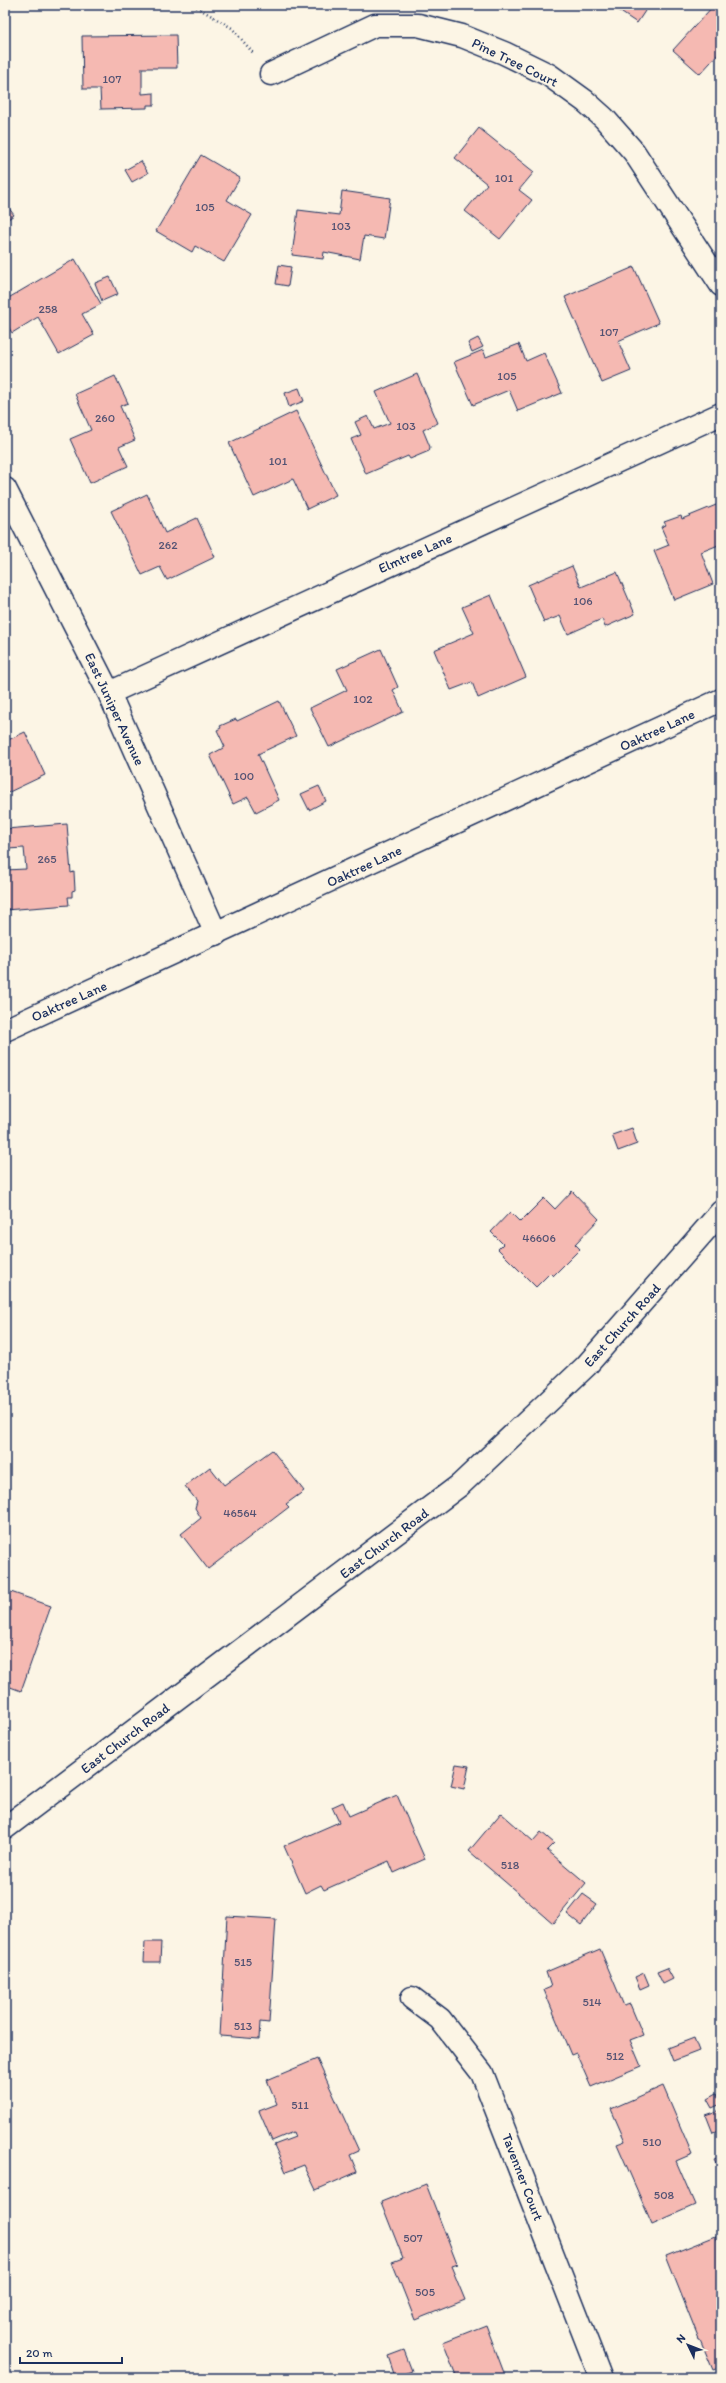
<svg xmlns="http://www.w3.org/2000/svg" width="726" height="2383" viewBox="0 0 726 2383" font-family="Itim,sans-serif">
<rect width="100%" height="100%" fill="#fcf5e5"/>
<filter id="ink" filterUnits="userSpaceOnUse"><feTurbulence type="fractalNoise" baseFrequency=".025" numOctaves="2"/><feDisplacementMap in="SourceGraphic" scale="8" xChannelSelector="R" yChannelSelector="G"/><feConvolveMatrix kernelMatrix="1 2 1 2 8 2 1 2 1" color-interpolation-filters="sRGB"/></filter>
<g filter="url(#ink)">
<path fill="#f5b9b2" stroke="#1b2f5e" d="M610,5H649L637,23Z
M714,5H721V51L700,74L673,50Z
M176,35L177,68H142V94L154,93V105H147V108L101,109L100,89H83L82,36Z
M479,128L534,172L519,190L532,200L500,239L465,211L487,184L455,158Z
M201,155L240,178L227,200L252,215L224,262L195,246L192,252L156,231Z
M141,161L148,173L132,182L125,170Z
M342,191L390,198L384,239L364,236L360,259L324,252L323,259L292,255L298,210L339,215Z
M5,203L14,215L5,221Z
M5,234L9,240L5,243Z
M75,259L101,304L82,314L94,335L59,354L38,317L12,333L5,321V300Z
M279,265L291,267L288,286L276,284Z
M634,267L659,323L618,341L631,371L602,383L565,297Z
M110,277L118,294L102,301L95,283Z
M478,338L483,347L472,352L468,343Z
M519,344L526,361L544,353L562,393L518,411L509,390L473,405L454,362L483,350L486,357Z
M417,374L438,423L423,430L430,447L429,451L410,459L408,456L366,474L351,439L361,435L355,422L368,416L374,429L390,423L376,392Z
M115,376L128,403L120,406L135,440L119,447L128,466L90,483L70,439L91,430L75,394Z
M299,388L304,401L289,407L285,393Z
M296,411L336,495L307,509L293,479L254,497L229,443Z
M147,494L165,533L197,518L215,557L167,580L160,567L142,575L111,511Z
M721,503V544L701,552L713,584L674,600L654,551L669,545L661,527L666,525L664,522L681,516L682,519Z
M572,566L581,587L617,572L635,614L605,627L602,619L568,634L560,616L544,622L528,585Z
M491,595L526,677L478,698L472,682L451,690L434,650L474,633L462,607Z
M381,649L398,687L393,690L403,712L329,747L310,708L347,690L337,669Z
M279,701L296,736L258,754L279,800L256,812L248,797L233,804L210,755L225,747L217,730L221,728L220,726L236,719L237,721Z
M25,732L45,775L5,794V739L6,741Z
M319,786L326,801L309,810L301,794Z
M67,824L71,873L74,872L75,890L72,891V897H68L69,905L5,910V870L26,869L24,848L7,849L6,829Z
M632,1128L637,1144L618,1151L612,1135Z
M572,1191L599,1219L575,1244L580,1249L553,1276L550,1273L536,1287L498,1249L503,1244L491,1232L510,1212L520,1222L544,1198L555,1209Z
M272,1450L304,1491L286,1504L289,1507L208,1569L181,1534L201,1518L195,1508L197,1501L185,1486L210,1467L224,1485Z
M5,1590L51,1606L21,1691L5,1685Z
M456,1764L469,1766L464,1789L451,1786Z
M397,1795L425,1859L394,1873L389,1861L324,1890L321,1885L305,1893L284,1846L339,1822L332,1807L343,1802L349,1816Z
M501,1813L533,1841L541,1832L554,1843L547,1850L586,1883L553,1923L469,1851Z
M583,1894L597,1904L581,1925L567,1914Z
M227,1916L276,1919L269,2023L260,2022L259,2039L220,2036Z
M145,1942H161L160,1962H144Z
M600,1949L624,2006L630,2004L643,2035L630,2040L641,2066L591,2087L576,2053L571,2055L544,1990L551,1987L546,1972Z
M667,1968L673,1979L663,1984L657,1972Z
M644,1973L649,1985L640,1989L635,1977Z
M694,2038L699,2051L673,2061L668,2048Z
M317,2059L359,2151L350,2155L357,2172L316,2190L304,2165L286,2172L274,2145L295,2137L293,2132L272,2141L259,2111L277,2104L267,2080Z
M663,2086L692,2154L676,2161L695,2205L652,2224L617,2144L625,2141L611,2109Z
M716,2094L721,2104L712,2108L707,2099Z
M721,2110V2130L713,2133L706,2115Z
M721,2157V2173L714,2160Z
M426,2184L457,2264L451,2266L465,2300L415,2320L392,2262L403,2258L381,2202Z
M716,2236L721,2250V2367L713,2370L700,2339H699L666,2256Z
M486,2325L506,2378H457L443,2342Z
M404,2350L412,2371L395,2377L388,2356Z"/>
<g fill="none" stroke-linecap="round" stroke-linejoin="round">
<defs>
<path id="street" d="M271,74L375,25H418L462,36L504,53L549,75L585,101L604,118L634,152L721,285
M5,489L109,693L216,934
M109,693L721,414
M5,1828L460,1485L586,1366L721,1212
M412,1998L440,2019L482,2073L601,2378"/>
<path id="secondary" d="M5,1030L721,700"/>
</defs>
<use href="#street" stroke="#1b2f5e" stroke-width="25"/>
<use href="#secondary" stroke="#1b2f5e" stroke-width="25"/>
<path stroke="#1b2f5e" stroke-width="2.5" stroke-dasharray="1 3" stroke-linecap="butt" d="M193,5L232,28L253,53"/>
<use href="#street" stroke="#fcf5e5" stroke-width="22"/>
<use href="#secondary" stroke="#fcf5e5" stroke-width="22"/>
</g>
</g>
<g text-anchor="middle" stroke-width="3" stroke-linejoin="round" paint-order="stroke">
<g font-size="12" fill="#525273">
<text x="112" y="83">107</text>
<text x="504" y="182">101</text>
<text x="205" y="211">105</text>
<text x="341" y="230">103</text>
<text x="48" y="313">258</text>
<text x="609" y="336">107</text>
<text x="507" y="380">105</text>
<text x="105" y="422">260</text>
<text x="406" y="430">103</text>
<text x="278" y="465">101</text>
<text x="168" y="549">262</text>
<text x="583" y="605">106</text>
<text x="363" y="703">102</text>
<text x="244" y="780">100</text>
<text x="47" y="863">265</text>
<text x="539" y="1242">46606</text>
<text x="240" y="1517">46564</text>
<text x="510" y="1869">518</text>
<text x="243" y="1966">515</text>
<text x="592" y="2006">514</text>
<text x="243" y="2030">513</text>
<text x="615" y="2060">512</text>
<text x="300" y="2109">511</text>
<text x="652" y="2146">510</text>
<text x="664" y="2199">508</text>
<text x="413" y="2242">507</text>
<text x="425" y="2296">505</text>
</g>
<g font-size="14" fill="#1b2f5e" stroke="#fcf5e5">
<text transform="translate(515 62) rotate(26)" y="5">Pine Tree Court</text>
<text transform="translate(415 553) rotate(-24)" y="5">Elmtree Lane</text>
<text transform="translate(115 709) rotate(65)" y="5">East Juniper Avenue</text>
<text transform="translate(657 730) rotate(-25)" y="5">Oaktree Lane</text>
<text transform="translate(364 866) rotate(-25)" y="5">Oaktree Lane</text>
<text transform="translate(69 1001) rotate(-24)" y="5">Oaktree Lane</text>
<text transform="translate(622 1325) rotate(-48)" y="5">East Church Road</text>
<text transform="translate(384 1543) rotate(-37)" y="5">East Church Road</text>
<text transform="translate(125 1738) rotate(-37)" y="5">East Church Road</text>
<text transform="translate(523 2177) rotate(69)" y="5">Tavenner Court</text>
</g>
</g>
<rect width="726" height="2383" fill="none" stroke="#fcf5e5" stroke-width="20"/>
<rect x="10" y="10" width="706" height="2363" fill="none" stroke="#1b2f5e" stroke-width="1.5" filter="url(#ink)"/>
<g transform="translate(688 2345) rotate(313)" stroke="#fcf5e5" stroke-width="3" paint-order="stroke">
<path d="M0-3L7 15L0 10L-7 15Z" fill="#1b2f5e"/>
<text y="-6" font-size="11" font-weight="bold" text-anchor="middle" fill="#1b2f5e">N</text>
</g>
<path d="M20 2357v6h102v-6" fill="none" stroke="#1b2f5e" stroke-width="2"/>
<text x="26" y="2357" font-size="12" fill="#1b2f5e" stroke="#fcf5e5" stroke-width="3" paint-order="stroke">20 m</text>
</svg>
